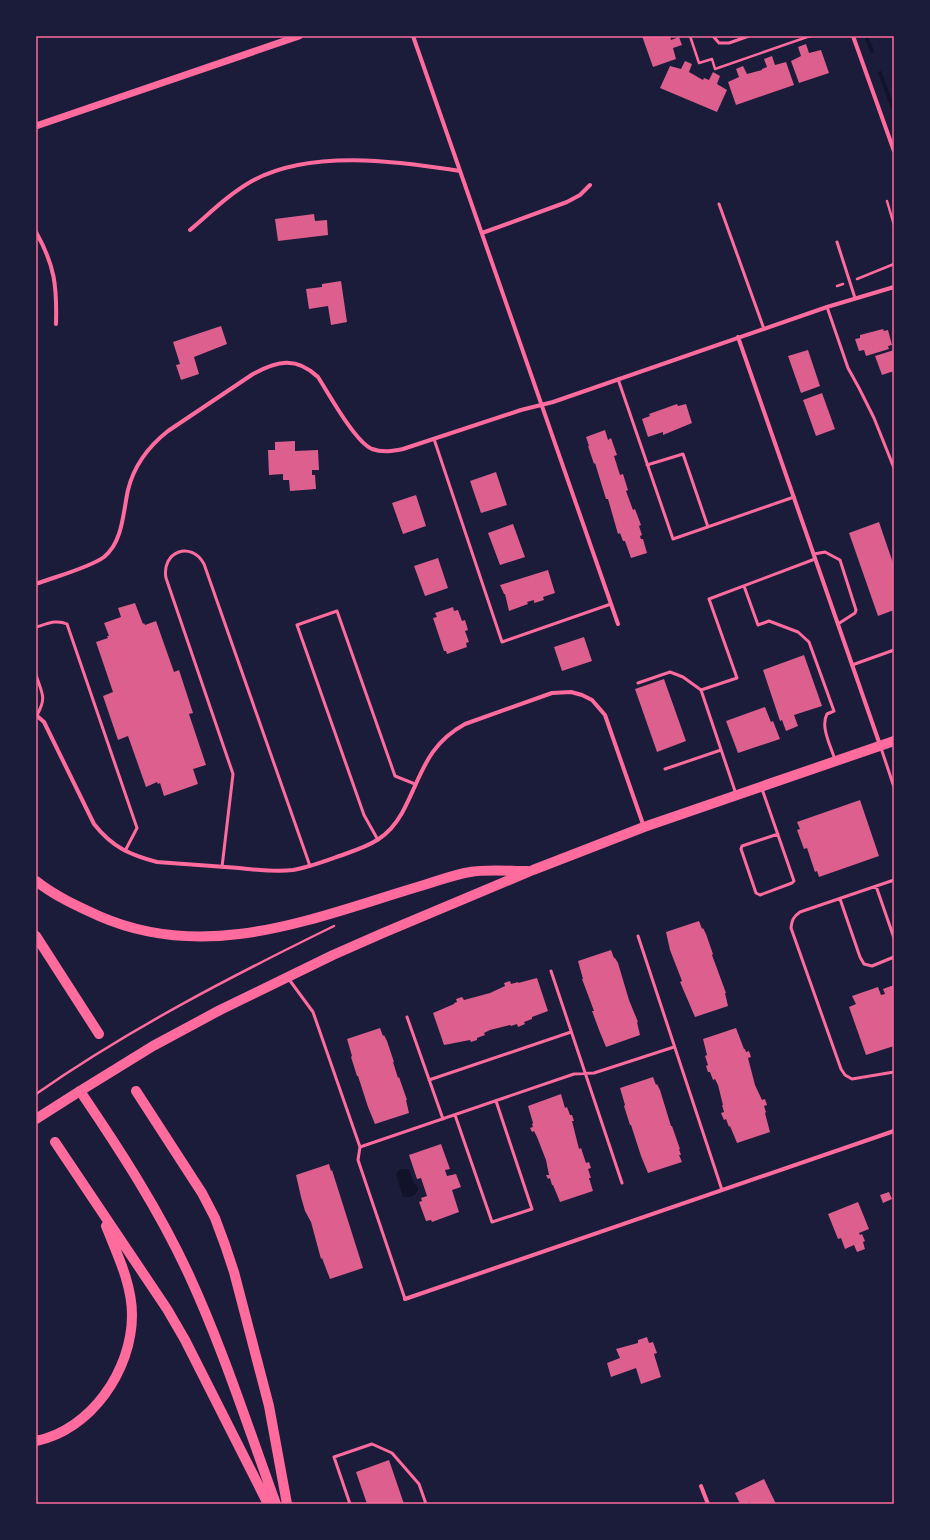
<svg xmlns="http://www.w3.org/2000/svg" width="930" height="1540" viewBox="0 0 930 1540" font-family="'PT Sans',sans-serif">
<rect width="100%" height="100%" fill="#1b1b3a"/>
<path fill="#12122b" d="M404,1169H409L414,1184L417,1186L418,1189C416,1196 411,1198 403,1197L396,1174L399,1170Z"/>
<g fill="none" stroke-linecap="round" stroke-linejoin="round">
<path stroke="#12122b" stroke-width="4" d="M867,39L872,51
M880,73L893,108"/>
</g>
<path fill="#dd5f8e" d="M642,36H670L671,40L679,37L682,45L673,48L676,59L653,67Z
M806,44L809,53L821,50L829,73L799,83L791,61L801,56L798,47Z
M772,56L775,65L786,62L794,85L736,105L728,82L739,77L736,69L743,66L747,74L762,70V69L767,67L764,59Z
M685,61L692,64L689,72L703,80L704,78L709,80L713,72L720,76L717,84L727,90L717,112L660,88L670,66L681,69Z
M314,214L315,221L327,220L328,235L278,241L275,219Z
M341,281L347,322L331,325L328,306L309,309L306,289L322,287V284Z
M221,326L227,344L194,357L199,374L181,380L176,365L180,364L173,342Z
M883,329L884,331L888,330L892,345L888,346L889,349L866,356L864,350L859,351L855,339L860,338V335Z
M808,350L820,386L801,393L788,356Z
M894,350V371L882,375L875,356Z
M822,393L835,429L816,436L803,400Z
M677,404L678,406L686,404L692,423L663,435V432L648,437L642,419L650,416L649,414Z
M605,430L608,440L611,438L617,455L614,456L620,475L623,474L628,490L626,491L633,510L635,509L641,525L639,526L642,535L640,536L641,539H643L647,553L631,558L625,541H623L620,533L618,534L608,499H606L595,463L594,464L588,446H589L586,437Z
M295,441V451L318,450L319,470H312V475H315L316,489L290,491L289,480H283V474L269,475L268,450H275V442Z
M496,472L507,505L481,513L470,481Z
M416,495L426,526L403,534L392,503Z
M879,522L894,566V610L878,616L849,533Z
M513,524L525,557L500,565L488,533Z
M438,558L448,588L425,596L414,566Z
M548,570L555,593L543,597L544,600L534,603V600L527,602L528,604L509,611L505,594H504L500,585Z
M135,603L143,624L144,623L145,625L156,621L174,672L179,670L193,713L189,714L206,765L193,769L198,784L164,796L160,783L158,784L157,782L146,787L128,736L118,740L103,696L113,692L96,642L108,638L107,636H109L104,623L121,617L118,608Z
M453,607L454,611L458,610L462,621L465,620L468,630L465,631L469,642L466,643L467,647L447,654L446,651H444L433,618L437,617L435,613Z
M584,637L592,661L562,671L554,647Z
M804,655L822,706L794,715L798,726L786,731L782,720L780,721L763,670Z
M664,679L686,741L657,752L635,689Z
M765,707L771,722L773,721L780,739L738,753L726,721Z
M860,800L879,856L819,877L817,871L815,872L807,848L804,849L797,830L800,829L797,822Z
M699,921L702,929L703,928L706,934L713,954L712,955L726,993H725L728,1006L695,1017L680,982L682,981L670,950L666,932Z
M611,950L614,958H615L618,963L629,1000L638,1022H637L640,1035L606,1047L599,1030L592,1011H594L582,979H583L578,961Z
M537,978L548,1011L532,1017V1019L524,1022L525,1024L518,1027L517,1024L511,1026L510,1025L490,1030L484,1033L485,1035L477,1038V1040L471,1042L470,1040L444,1045L433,1013L454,1004V1003L457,1002L456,999L462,997L464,1000L490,993L505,986L504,983L510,981L511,984L518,982V983Z
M894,985V1046L866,1055L849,1007L856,1004L852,996L878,987L881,995L885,994L883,989Z
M380,1028L383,1036L384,1035L387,1041L394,1062H393L398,1078L399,1077L407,1100H406L409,1113L375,1124L368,1107L358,1076H357L351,1057L352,1056L347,1039Z
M736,1028L744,1049H745L746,1052L749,1051L751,1057L748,1058L755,1085L762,1100L765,1099L767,1105L764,1106L766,1112L765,1113L770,1132L737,1143L730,1126L729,1127L726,1119L724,1120L721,1113L724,1112L722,1105H723L718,1085L715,1079L713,1080L710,1072H708L706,1066L708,1065L705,1056L707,1055L703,1039Z
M653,1077L656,1085L657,1084L660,1090L671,1126H672L680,1149H679L681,1155H679L682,1162L648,1173L641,1156L631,1125H630L624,1106L625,1105L620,1088Z
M561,1094L565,1108L567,1107L570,1115H572L574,1121H572L579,1149L581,1148L586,1163L589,1162L591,1168L588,1169L591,1178H589L593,1191L560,1202L553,1185H552L550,1178L548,1179L546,1175H549L546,1160L537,1137L534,1131L532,1132L530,1128L533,1127L532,1124L533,1123L528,1106Z
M441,1144L450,1169L445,1170L447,1176L456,1174L461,1187L452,1190L459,1212L432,1222L431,1220L426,1221L419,1202L422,1201L421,1198L427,1196L421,1178L417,1179L409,1155Z
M329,1164L331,1171L332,1170L363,1268L330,1279L322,1258L321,1259L311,1222L305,1211L301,1197L296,1175Z
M889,1192L892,1199L883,1203L880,1195Z
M858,1202L869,1229L859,1233L860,1235L862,1234L865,1241L863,1242L865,1249L857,1252L854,1245L845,1249L841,1238L838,1239L828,1214Z
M647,1337L649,1343L653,1342L657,1353L654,1354L661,1377L641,1384L636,1368L611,1377L607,1363L620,1358L616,1349L638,1343V1340Z
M389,1460L404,1504H367L356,1472Z
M764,1479L776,1504H751L750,1502L745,1504H740L735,1493Z"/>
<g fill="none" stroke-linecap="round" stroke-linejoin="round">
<path stroke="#ff6b9d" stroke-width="2.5" d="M690,36L699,63L712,59L715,69L810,36
M887,201L894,225
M857,279L894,264
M837,286L843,284
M36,1094C129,1029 232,976 334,926"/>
<path stroke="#ff6b9d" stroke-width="3" d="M713,36L719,43H729L749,36
M719,204L764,329
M837,242L855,298
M827,307L848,368L859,388L874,418L894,468
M618,379L673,539L794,497
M434,439L502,642L611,604
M647,465L683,454L708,527
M814,554L825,552L840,560L856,610L855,613L838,624
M744,586L758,625L769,621L798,632L809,642L834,711L827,714C820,727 831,746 835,760
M36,627C47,624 56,619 67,624L137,828L125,851
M852,665L894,650
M36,675C42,694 47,697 37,715
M638,683L670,672L683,677L701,690L736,794
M701,690L737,678L709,599L815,559
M881,748L894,787
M665,769L721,750
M762,789L794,881L792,883L760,895L756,893L741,849L742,846L778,834
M378,840L364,815L297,625L337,611L395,776L415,784
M222,867L233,774L166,578C161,552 191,540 204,564L310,866
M894,880L800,912C793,917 792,920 791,928L841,1069L845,1075L852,1079L894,1072
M876,886L894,938
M840,899L860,957L864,964L872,966L894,957
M638,936L722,1190
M551,971L622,1183
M288,978L313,1012L360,1147L358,1160L405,1299
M407,1017L443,1119
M429,1080L571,1032
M455,1115L492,1222L532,1209L496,1101
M360,1147L574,1074L594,1073L674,1047
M350,1504L334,1457L372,1444L392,1453L419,1484L426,1504"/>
<path stroke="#ff6b9d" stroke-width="4" d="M413,36L618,624
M853,36L894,151
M190,230C210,213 229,194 252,181C310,149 397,161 460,171
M36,232C55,266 57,286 56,324
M482,233L567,202L580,195L590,185
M738,337L880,745
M36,584C54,577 89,568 104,557C123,542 123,512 128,490C134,465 149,446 168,431L253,374C277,361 296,356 318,377C329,394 355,442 372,449C383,453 393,451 403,449L521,410L553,402L827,307L894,287
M36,715L44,722L94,824C112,847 130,855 157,862C184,864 211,866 239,868C257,870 275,872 293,870C311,867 328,860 345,854C371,845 388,838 402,813C422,776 425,746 465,724L552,693L571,692L582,695L592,700L605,715L644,827
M405,1299L894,1131
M701,1486L708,1504"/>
<path stroke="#ff6b9d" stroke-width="7" d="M36,126L299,36"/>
<path stroke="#ff6b9d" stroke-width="10" d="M36,1119L80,1091"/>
<path stroke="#ff6b9d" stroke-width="10" d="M36,881C55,896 77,906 99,916C206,963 311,919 414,888C433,883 451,875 470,872C484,869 511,871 527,871
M36,936L99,1034
M136,1091L202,1193L215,1218L225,1245L234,1272L269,1406L287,1504
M55,1142L167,1309L185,1340L268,1504
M36,1441C91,1430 132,1370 132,1315C132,1284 117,1254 106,1226
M276,1504C248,1427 223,1349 189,1275C159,1210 120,1150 80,1091L153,1046L220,1010L333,955L383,933L533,870L644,827L894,741"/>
</g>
<rect width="930" height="1540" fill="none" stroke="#1b1b3a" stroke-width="74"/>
<rect x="37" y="37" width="856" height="1466" fill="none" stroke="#ff6b9d" stroke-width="1.5"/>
</svg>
